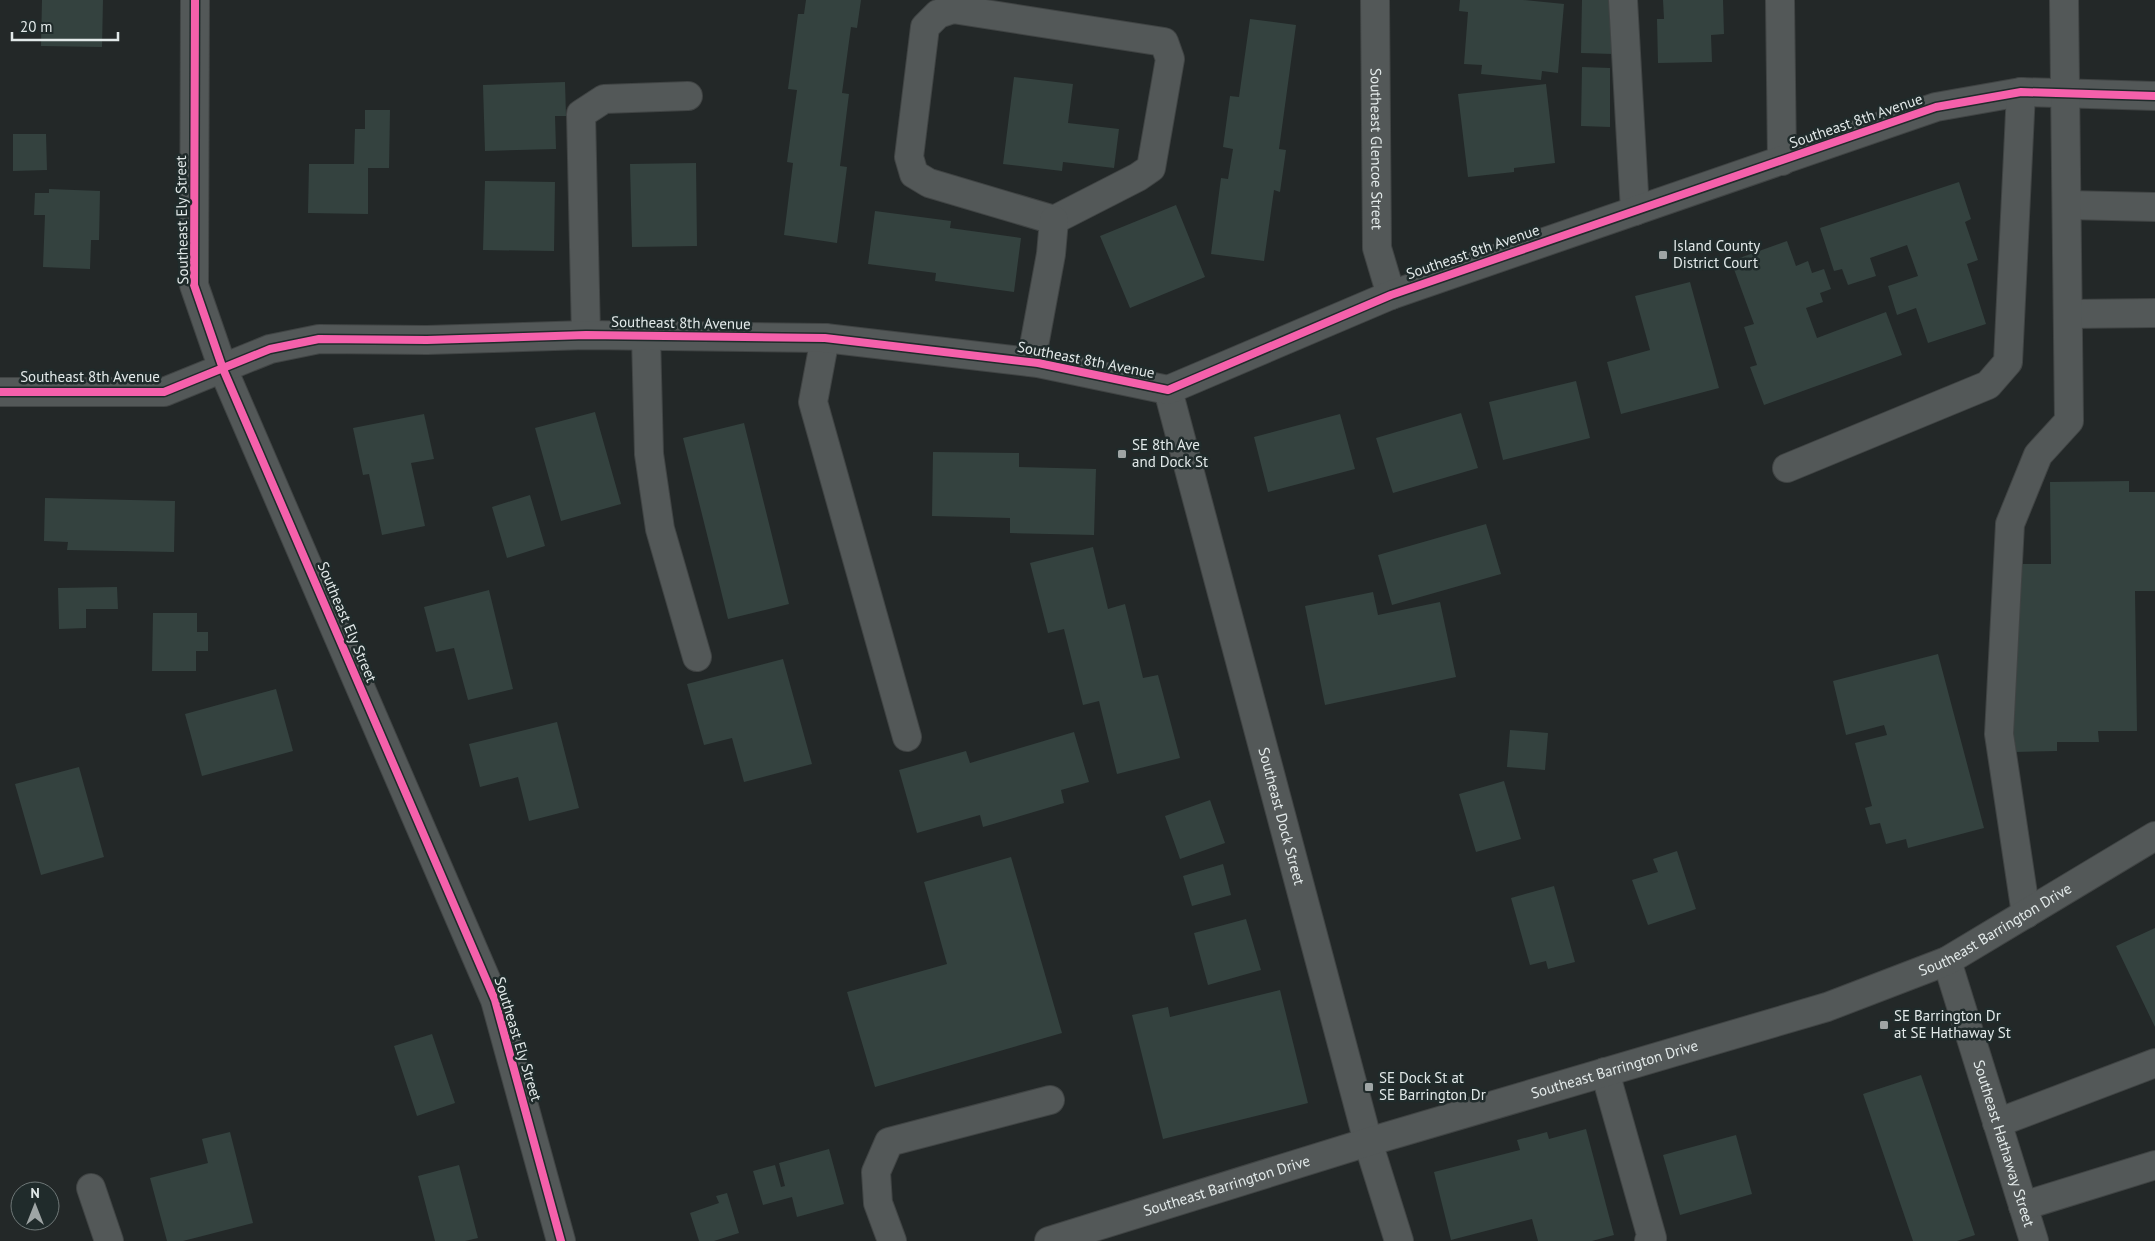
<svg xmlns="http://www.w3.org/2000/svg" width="2155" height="1241" viewBox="0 0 2155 1241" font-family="'PT Sans',sans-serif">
<rect width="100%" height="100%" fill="#232828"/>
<path fill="#34423f" d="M42,0H103L102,47L41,46Z
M806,0H861L857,28L851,27L842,93L849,94L840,166L847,167L837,243L784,235L793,163L787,162L797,90L788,89L798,14H804Z
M1460,0H1523L1564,4L1558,73L1542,71L1541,80L1481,74L1482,65L1464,64L1468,12L1459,11Z
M1582,0H1614L1613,54L1581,53Z
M1663,0H1723L1724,34L1711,35L1712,62L1658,63L1657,19H1664Z
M1250,19L1296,25L1279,149L1286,150L1280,192L1274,190L1264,261L1211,254L1221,178L1228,179L1233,149L1223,147L1230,96L1239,97Z
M1582,67L1610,68V127L1581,126Z
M1014,77L1073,84L1068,123L1119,129L1114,168L1063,162L1062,171L1003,164Z
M565,82L566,116H555L556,149L485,151L483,85Z
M1546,84L1555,163L1514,168V172L1468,177L1458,94Z
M365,110H390L389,168H368V214L308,213L309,164H354L355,129H365Z
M13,134H46L47,170L13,171Z
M696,163L697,246L632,247L630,164Z
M485,181L555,182L554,251L483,250Z
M1959,182L1971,219L1965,222L1978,260L1967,264L1986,324L1928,343L1916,308L1897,315L1888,286L1918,276L1907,245L1870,258L1876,276L1848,285L1842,269L1834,271L1820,228Z
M49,189L100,191L99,240H91L90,269L43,267L45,215H34L35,193H49Z
M1176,205L1205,277L1130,308L1100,236Z
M875,211L951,221L950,228L1021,238L1014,292L935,281L936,273L868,264Z
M1787,241L1796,266L1808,261L1812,273L1824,269L1831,289L1820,293L1823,302L1806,308L1817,338L1886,312L1902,355L1764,405L1750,367L1757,365L1744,327L1754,324L1731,261Z
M1690,282L1719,388L1621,414L1607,362L1650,350L1635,296Z
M1576,381L1590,438L1503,460L1489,402Z
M595,412L621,504L561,521L535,428Z
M1461,413L1478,468L1393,493L1376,438Z
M424,414L434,459L411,463L425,526L382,535L369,474L363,475L353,428Z
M1340,414L1355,469L1268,492L1254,437Z
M744,423L789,604L728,619L683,438Z
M933,452L1019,453V467L1096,469L1094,535L1010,533V518L932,516Z
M2129,481V492H2155V591H2135L2137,731H2098L2099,742H2057V751L2014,752L2011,564H2051L2050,482Z
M530,495L545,546L507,558L492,507Z
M45,498L175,501L174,552L67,550L68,542L44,541Z
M1486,524L1501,574L1392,605L1378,555Z
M1093,547L1108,609L1125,604L1143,678L1158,675L1180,758L1117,774L1099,701L1083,705L1064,629L1048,633L1030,563Z
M117,587L118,609H86V628L59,629L58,588Z
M489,590L513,689L468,700L454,648L436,652L424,607Z
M1373,592L1378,615L1440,602L1456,677L1325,705L1305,606Z
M153,613H197V632H208V651H196V671H152Z
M1938,654L1984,828L1908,848L1906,839L1886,844L1880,823L1870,825L1865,808L1872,806L1855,743L1887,735L1884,725L1846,735L1833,681Z
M783,659L812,764L744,782L732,738L704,745L687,684Z
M276,689L293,751L202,776L185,714Z
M557,722L579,808L529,821L518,777L480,787L469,744Z
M1510,730L1548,733L1545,770L1507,767Z
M1074,732L1089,782L1061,790L1064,803L983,827L980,815L917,833L899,770L966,751L970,763Z
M79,767L104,857L41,875L15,784Z
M1504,781L1521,839L1476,852L1459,794Z
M1210,800L1225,843L1180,859L1165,816Z
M1677,851L1696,909L1648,925L1632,880L1658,872L1653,859Z
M1011,857L1062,1033L875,1087L847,992L947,964L924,882Z
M1223,864L1231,895L1192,906L1183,876Z
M1554,886L1575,962L1548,969L1546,961L1530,965L1511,898Z
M1246,919L1261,970L1208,985L1194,933Z
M2155,928V1027L2116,946Z
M1280,990L1308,1103L1163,1139L1132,1015L1168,1007L1170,1017Z
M432,1034L455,1103L417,1116L394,1046Z
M1921,1075L1975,1235L1957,1241H1913L1863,1094Z
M1586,1129L1614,1235L1592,1241H1538L1532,1219L1451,1240L1434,1172L1520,1150L1517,1140L1547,1132L1549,1139Z
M230,1132L253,1223L183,1241H167L150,1178L208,1163L202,1139Z
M1736,1135L1752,1194L1680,1215L1663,1155Z
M829,1149L844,1204L797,1217L792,1197L763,1205L753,1171L775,1165L781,1187L785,1186L779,1163Z
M459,1165L478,1238L465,1241H435L418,1176Z
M727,1193L739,1233L714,1241H699L690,1213L719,1203L716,1196Z"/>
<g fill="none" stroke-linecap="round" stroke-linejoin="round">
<defs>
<g id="minor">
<path d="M195,0L194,285L223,369L495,1000L561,1241"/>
<path id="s1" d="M1375,0L1377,248L1391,295"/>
<path d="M1623,0L1635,211"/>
<path d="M1780,0L1782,161"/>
<path d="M953,9L1164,42L1170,59L1151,168L1138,177L1054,220L929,183L914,174L909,157L925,27L938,14Z"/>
<path d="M2067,205L2155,207"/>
<path d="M2068,314L2155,313"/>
<path d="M586,335L581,114L604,99L688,96"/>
<path d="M646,336L649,454L660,529L697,657"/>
<path d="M825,338L813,402L907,737"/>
<path d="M1031,362L1051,254L1054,220"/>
<path id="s2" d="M1168,390L1368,1142L1399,1241"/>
<path d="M0,392H164L270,349L319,339L427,340L586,335L825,338L1038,363L1168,390L1391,295L1936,107L2021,92L2155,96"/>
<path d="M1787,468L1988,385L2008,362L2021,92"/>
<path d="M2026,914L1999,734L2010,524L2038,455L2069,421L2064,0"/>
<path id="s3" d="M1947,961L2034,1241"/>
<path d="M1605,1072L1652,1238L1649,1241"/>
<path d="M1997,1123L2155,1063"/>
<path d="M91,1188L109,1241"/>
<path d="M2023,1206L2155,1165"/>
<path d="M892,1241L878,1203L876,1172L889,1142L1050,1100"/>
<path id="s4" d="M1049,1241L1368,1142L1827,1007L1947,961L2155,836"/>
</g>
</defs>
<use href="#minor" stroke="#404444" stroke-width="30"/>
<use href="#minor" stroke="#535858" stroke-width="28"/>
<defs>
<path id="cycleway" d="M195,0L194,285L223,369L495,1000L561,1241
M0,392H164L270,349L319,339L427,340L586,335L825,338L1038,363L1168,390L1391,295L1936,107L2021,92L2155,96"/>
</defs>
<use href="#cycleway" stroke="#202b2b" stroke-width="11"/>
<use href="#cycleway" stroke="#f560ab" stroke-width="8"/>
</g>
<g fill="#9fa5a5" stroke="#202b2b" stroke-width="2">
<rect x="1658" y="250" width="10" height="10" rx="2.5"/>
<rect x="1117" y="449" width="10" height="10" rx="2.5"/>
<rect x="1879" y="1020" width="10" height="10" rx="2.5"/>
<rect x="1364" y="1082" width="10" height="10" rx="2.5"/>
</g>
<g text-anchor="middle" stroke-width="5" stroke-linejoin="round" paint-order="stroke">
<g font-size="15" fill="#e2e9e9" stroke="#202b2b">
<text transform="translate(1856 121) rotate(-19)" y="5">Southeast 8th Avenue</text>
<text dy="5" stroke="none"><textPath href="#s1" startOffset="149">Southeast Glencoe Street</textPath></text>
<text transform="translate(182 220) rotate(-91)" y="5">Southeast Ely Street</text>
<text transform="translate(1473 252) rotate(-19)" y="5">Southeast 8th Avenue</text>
<text transform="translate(681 323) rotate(1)" y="5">Southeast 8th Avenue</text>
<text transform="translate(1086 360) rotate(11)" y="5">Southeast 8th Avenue</text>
<text x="90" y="382">Southeast 8th Avenue</text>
<text transform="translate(347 622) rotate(67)" y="5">Southeast Ely Street</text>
<text dy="5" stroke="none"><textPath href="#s2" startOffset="441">Southeast Dock Street</textPath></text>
<text dy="5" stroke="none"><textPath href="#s4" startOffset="998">Southeast Barrington Drive</textPath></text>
<text transform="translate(518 1039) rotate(73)" y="5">Southeast Ely Street</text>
<text dy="5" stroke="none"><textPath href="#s4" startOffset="591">Southeast Barrington Drive</textPath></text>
<text dy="5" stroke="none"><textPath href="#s3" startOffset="191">Southeast Hathaway Street</textPath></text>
<text dy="5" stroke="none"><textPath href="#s4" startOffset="186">Southeast Barrington Drive</textPath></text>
</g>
<g font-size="15" fill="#e2e9e9" stroke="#202b2b" text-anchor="start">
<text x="1673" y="251">Island County<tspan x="1673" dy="17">District Court</tspan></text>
<text x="1132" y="450">SE 8th Ave<tspan x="1132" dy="17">and Dock St</tspan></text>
<text x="1894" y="1021">SE Barrington Dr<tspan x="1894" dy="17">at SE Hathaway St</tspan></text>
<text x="1379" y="1083">SE Dock St at<tspan x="1379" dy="17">SE Barrington Dr</tspan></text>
</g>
</g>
<g transform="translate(35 1206)"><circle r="24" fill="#202b2b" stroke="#6e7777"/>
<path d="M0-4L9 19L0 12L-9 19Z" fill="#9fa5a5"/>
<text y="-8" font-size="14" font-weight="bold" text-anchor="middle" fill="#e2e9e9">N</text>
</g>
<path d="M12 32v8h106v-8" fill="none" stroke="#e2e9e9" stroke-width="2.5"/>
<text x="20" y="32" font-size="15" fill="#e2e9e9" stroke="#202b2b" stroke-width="4" paint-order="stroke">20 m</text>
</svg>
